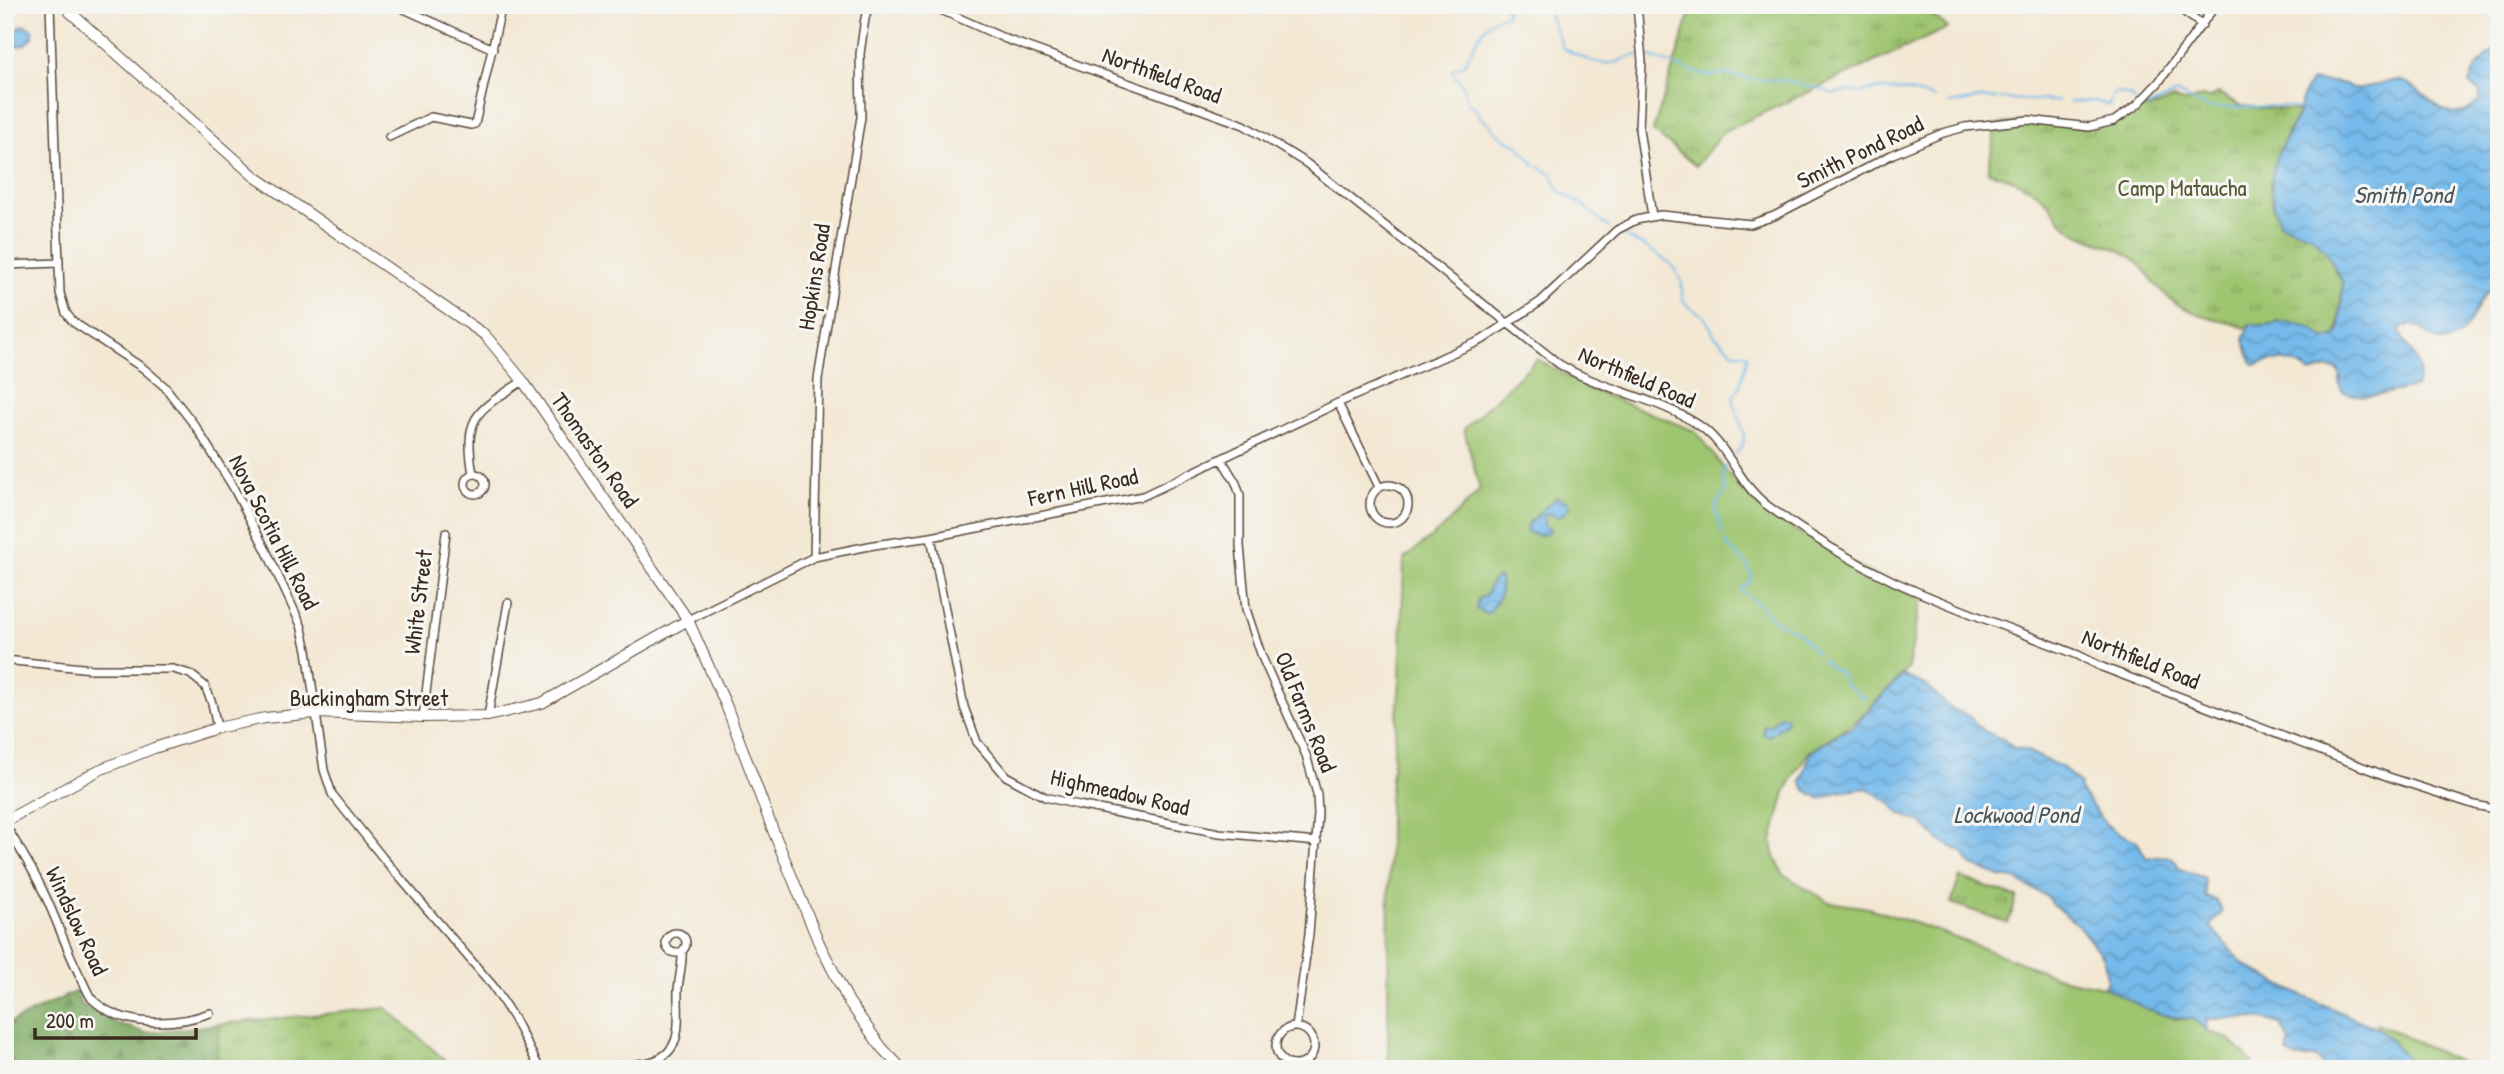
<svg xmlns="http://www.w3.org/2000/svg" width="2504" height="1074" viewBox="0 0 2504 1074" font-family="'Patrick Hand',sans-serif">
<defs>
<pattern id="forest-firs" width="22" height="20" patternUnits="userSpaceOnUse" patternTransform="scale(1.75)"><rect width="22" height="20" fill="#7eaa62"/><path d="M5 1l3.5 6h-7zM16 11l3.5 6h-7z" fill="#688b50"/></pattern>
<pattern id="park-tufts" width="24" height="20" patternUnits="userSpaceOnUse" patternTransform="scale(1.75)"><rect width="24" height="20" fill="#9ec570"/><path d="M3 7l-1-3M5 7V3M7 7l1-3M15 17l-1-3M17 17v-4M19 17l1-3" fill="none" stroke="#82a05b"/></pattern>
<pattern id="water-waves" width="16" height="10" patternUnits="userSpaceOnUse" patternTransform="scale(1.75)"><rect width="16" height="10" fill="#74baeb"/><path d="M0 5q4-4 8 0t8 0" fill="none" stroke="#6097be"/></pattern>
</defs>
<rect width="100%" height="100%" fill="#f6f6f2"/>
<filter id="ink" filterUnits="userSpaceOnUse"><feTurbulence type="fractalNoise" baseFrequency=".0143" numOctaves="2"/><feDisplacementMap in="SourceGraphic" scale="14" xChannelSelector="R" yChannelSelector="G"/><feConvolveMatrix kernelMatrix="1 2 1 2 8 2 1 2 1" color-interpolation-filters="sRGB"/></filter>
<filter id="wash" filterUnits="userSpaceOnUse"><feTurbulence type="fractalNoise" baseFrequency=".00686" numOctaves="4" result="noise"/><feDisplacementMap in="SourceGraphic" scale="28" xChannelSelector="R" yChannelSelector="G"/><feGaussianBlur stdDeviation="1.57" result="paint"/><feColorMatrix in="noise" values="0 0 0 0 0 0 0 0 0 0 0 0 0 0 0 0 0 1.4 0 .05"/><feComposite in="paint" operator="in"/></filter>
<g filter="url(#wash)">
<rect width="100%" height="100%" fill="#f3e8d4"/>
<path fill="#9ec570" stroke="#6c7847" stroke-width="2" d="M1537,359L1590,389L1695,431L1743,493L1778,520L1886,583L1921,599L1908,669L1861,717L1809,752L1794,775L1785,792L1772,841L1774,854L1783,874L1829,902L1869,908L1932,929L2064,979L2104,987L2175,1019H2193L2207,1031L2229,1039L2252,1062L2248,1069H1388L1389,803L1400,682L1404,559L1445,526L1480,490L1464,429Z"/>
<path fill="url(#forest-firs)" stroke="#5c6a40" stroke-width="2" d="M77,991L80,1004L113,1022L146,1033L220,1024L223,1069H5V1025Z"/>
<path fill="url(#park-tufts)" stroke="#6c7847" stroke-width="2" d="M1693,5H1920L1948,28L1724,131L1696,166L1653,131Z
M2218,93L2242,106L2298,111L2293,124L2287,132L2270,184L2273,205L2281,224L2312,235L2326,251L2343,283L2337,336L2325,339L2312,329L2281,322L2267,325L2250,324L2245,328C2219,318 2187,316 2166,295C2151,282 2143,263 2125,253C2106,243 2082,239 2066,226C2058,219 2053,208 2045,200C2028,184 2011,178 1988,172L1996,124C2007,124 2018,122 2029,122C2079,122 2093,142 2140,108L2148,109L2173,99L2184,102L2201,97L2209,98Z
M1960,877L2017,897L2008,923L1951,903Z
M386,1008L455,1069H215L220,1024Z
M2377,1023L2474,1069H2376Z"/>
<path fill="url(#water-waves)" stroke="#587284" stroke-width="2" d="M21,26L24,25L33,30V37L24,45L14,46L11,42L13,33Z
M2499,48V285C2494,288 2488,291 2485,295C2472,311 2471,335 2447,341C2430,345 2420,316 2402,328L2400,332C2408,352 2427,364 2416,387C2392,391 2365,402 2342,391L2339,384L2341,375L2337,369L2327,368L2311,373C2294,359 2276,358 2255,365L2251,361L2244,339L2250,324L2267,325L2281,322L2297,323L2312,329L2325,339L2337,336L2339,331L2343,283L2326,251L2311,235L2280,224C2264,184 2272,160 2293,125C2300,112 2301,96 2309,84L2312,81C2324,81 2334,81 2345,84C2349,86 2351,89 2355,89C2369,91 2386,76 2404,82C2430,91 2447,134 2479,101L2480,92L2469,84C2472,70 2486,54 2499,48Z
M1557,497L1568,502L1570,507L1560,517L1548,514L1544,516V526L1550,529L1548,533L1540,536L1527,532V525Z
M1499,577C1504,589 1497,605 1487,614L1476,609L1478,599L1486,595L1492,581Z
M1902,675L1926,685L1950,708L1969,716L1984,731L2005,740L2012,747L2027,751L2063,768L2079,783L2080,790L2105,823L2116,832L2137,841L2147,859C2164,856 2171,851 2180,869L2205,878V897L2217,900L2222,912L2210,926L2243,964L2292,991L2381,1030L2409,1060L2445,1069H2325L2317,1058H2295L2287,1053L2290,1041L2280,1024L2260,1018L2206,1019L2207,1031L2193,1019C2155,1018 2137,1003 2104,987L2107,981L2104,958L2077,924L2051,903L2048,897L2015,879L2000,877L1970,864L1964,853L1940,841L1922,823L1900,814L1891,804L1867,788L1838,792L1821,799L1805,790L1801,781L1811,752L1838,734L1853,727Z
M1782,715L1787,718L1786,723L1769,736L1763,734L1764,726H1769Z"/>
<g fill="none" stroke-linecap="round" stroke-linejoin="round">
<path stroke="#74baeb" stroke-width="2" d="M1501,5L1507,9L1506,15C1482,18 1474,49 1463,66L1453,68L1452,72L1464,87L1468,104L1475,107L1482,119L1490,124L1494,130L1505,139L1517,144L1534,164L1552,174L1558,190L1583,205L1610,228
M1545,5L1563,48C1578,56 1599,67 1617,62C1625,59 1630,55 1639,55
M1644,55L1707,76L1727,74L1749,79L1789,81L1802,86L1823,89L1832,94L1849,91L1862,93L1876,89L1906,91L1935,98
M2069,102L2096,101L2109,106L2113,94L2116,92L2130,96L2135,101
M1950,104L1983,98L2058,101
M2141,106L2148,107L2177,93L2209,108L2288,106L2299,109
M1624,236L1644,246L1670,263L1681,279L1683,300L1688,306L1704,316L1715,336L1733,352L1748,355L1740,386L1733,397C1733,415 1756,439 1735,454
M1722,535C1720,512 1707,513 1725,493L1723,470L1728,465
M1725,541L1727,546L1746,563L1752,577L1749,583L1742,587L1741,591L1763,608L1769,616L1801,635L1817,654
M1822,659L1830,667L1841,673L1845,684L1866,699"/>
</g>
</g>
<g filter="url(#ink)">
<g fill="none" stroke-linecap="round" stroke-linejoin="round">
<defs>
<path id="minor" d="M50,5L60,293L66,313L73,322L143,368L165,387L196,427L233,487L266,550L301,625L307,650L324,770L332,794L383,858L493,986L514,1019L540,1069
M399,5L404,9L493,49
M930,5L1006,39L1244,125L1306,163L1559,364C1603,391 1657,397 1700,426C1729,446 1739,485 1768,506C1808,535 1851,561 1895,582C1955,609 2017,631 2078,655L2102,667L2389,777L2475,805L2499,810
M1637,5L1642,61L1639,129L1652,216
M2175,5L2202,25
M389,137L431,117L471,125L475,124L502,5
M5,265L59,263
M1338,403L1379,487
M1222,460L1236,483L1240,495V546L1246,609L1262,657L1306,755L1317,794L1318,814L1309,934L1296,1027
M465 484a10 10 0 1 1 20 0a10 10 0 1 1-20 0Z
M473,474C463,415 477,411 523,381
M1370 504a19 19 0 1 1 38 0a19 19 0 1 1-38 0Z
M931,537L964,707L977,742L1006,776L1045,797L1078,805L1219,833L1317,842
M814,557L818,379L861,117L860,54L865,18L869,5
M688,620L814,557L874,545L931,537L1143,496L1338,403L1482,340L1540,302L1617,230L1636,220L1661,215L1751,224L1774,216L1893,154L1943,133L1965,127L2029,120L2089,127L2114,121L2137,105L2158,83L2216,5
M5,660L92,669H173L190,674L205,686L212,703L217,728
M488,716L508,603
M423,717L446,533
M5,825C19,847 32,868 43,891C57,920 67,951 82,980C85,986 88,994 92,999C122,1028 174,1026 210,1013
M666 943a10 10 0 1 1 20 0a10 10 0 1 1-20 0Z
M1276 1046a19 19 0 1 1 38 0a19 19 0 1 1-38 0Z
M593,1069C613,1064 634,1067 653,1061C686,1050 677,1016 678,990C679,976 683,964 682,951"/>
<path id="major" d="M65,5L70,12L254,176L485,335L523,381L688,620L726,705L774,833L819,943L849,1002L882,1048L902,1069
M5,821L99,770L154,748L217,728L265,718L315,713L423,717L488,716L542,703L688,620"/>
</defs>
<use href="#minor" stroke="#574639" stroke-width="10"/>
<use href="#major" stroke="#574639" stroke-width="12"/>
<use href="#minor" stroke="#fff" stroke-width="7"/>
<use href="#major" stroke="#fff" stroke-width="10"/>
</g>
</g>
<g text-anchor="middle" stroke-width="6" stroke-linejoin="round" paint-order="stroke">
<g font-size="23" fill="#3b2a1e" stroke="#f6f6f2">
<text transform="translate(1162 75) rotate(20)" y="8">Northfield Road</text>
<text transform="translate(1860 152) rotate(-26)" y="8">Smith Pond Road</text>
<text transform="translate(814 277) rotate(-81)" y="8">Hopkins Road</text>
<text transform="translate(1637 377) rotate(23)" y="8">Northfield Road</text>
<text transform="translate(595 450) rotate(55)" y="8">Thomaston Road</text>
<text transform="translate(1083 487) rotate(-12)" y="8">Fern Hill Road</text>
<text transform="translate(274 532) rotate(63)" y="8">Nova Scotia Hill Road</text>
<text transform="translate(418 602) rotate(-83)" y="8">White Street</text>
<text transform="translate(2141 659) rotate(22)" y="8">Northfield Road</text>
<text x="369" y="706">Buckingham Street</text>
<text transform="translate(1306 712) rotate(68)" y="8">Old Farms Road</text>
<text transform="translate(1120 792) rotate(13)" y="8">Highmeadow Road</text>
<text transform="translate(77 921) rotate(65)" y="8">Windslow Road</text>
</g>
<g font-size="23" fill="#595837" stroke="#f6f6f2">
<text x="2182" y="196">Camp Mataucha</text>
</g>
<g font-size="24" font-style="italic" fill="#4c555c" stroke="#f6f6f2">
<text x="2403" y="203">Smith Pond</text>
<text x="2016" y="823">Lockwood Pond</text>
</g>
</g>
<rect width="2504" height="1074" fill="none" stroke="#f6f6f2" stroke-width="28"/>
<path d="M35 1028v10h161v-10" fill="none" stroke="#3b2a1e" stroke-width="3.5"/>
<text x="46" y="1028" font-size="21" fill="#3b2a1e" stroke="#f6f6f2" stroke-width="5" paint-order="stroke">200 m</text>
</svg>
